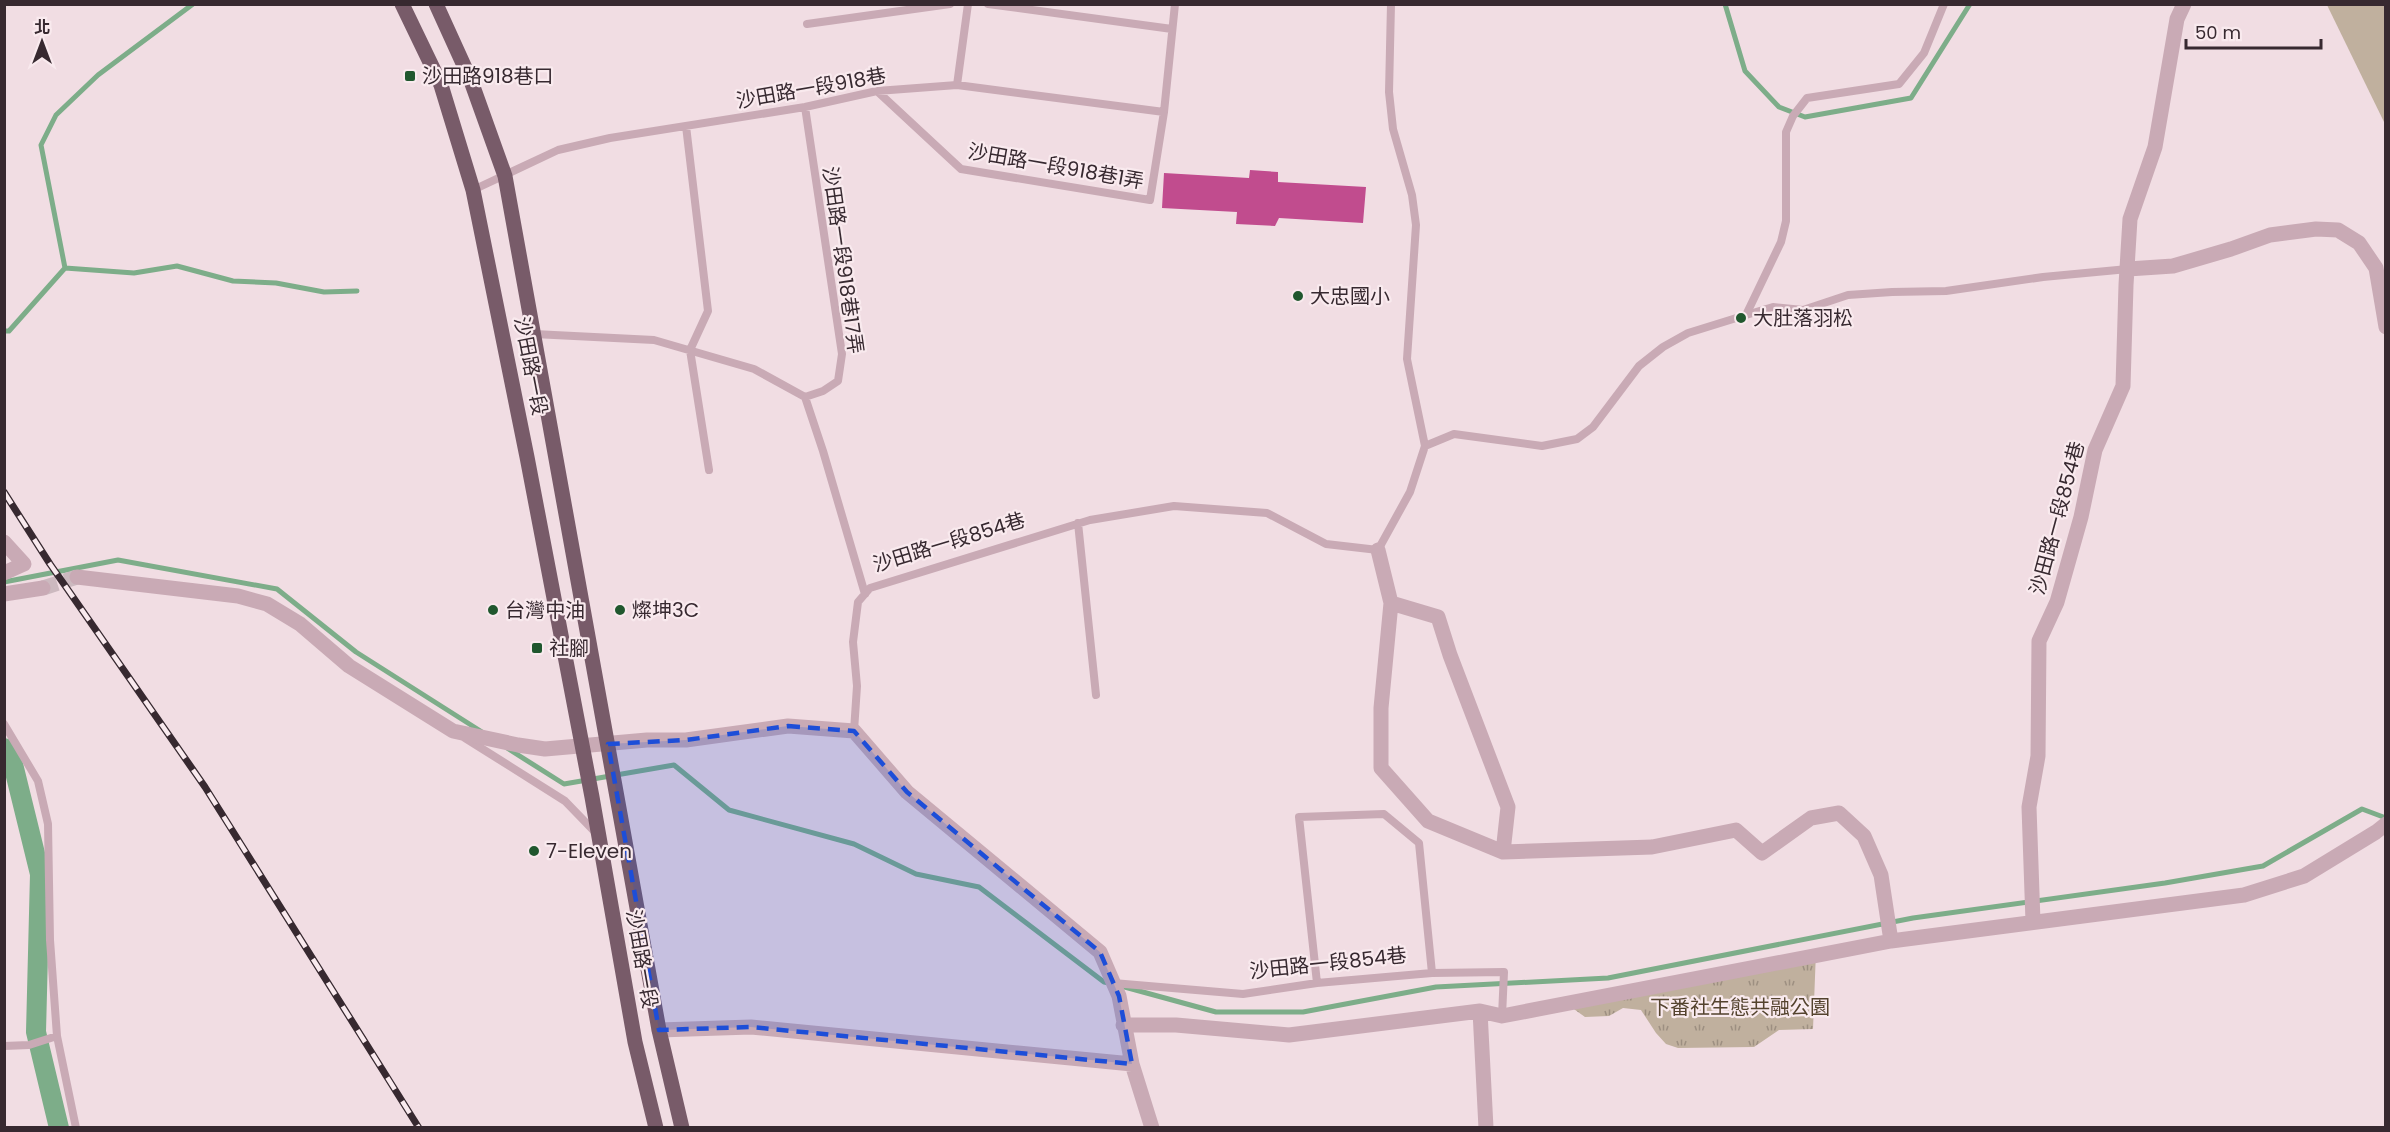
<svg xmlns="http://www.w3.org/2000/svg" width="2390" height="1132" viewBox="0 0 2390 1132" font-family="Poppins,'Noto Sans TC',sans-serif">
<defs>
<pattern id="park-tufts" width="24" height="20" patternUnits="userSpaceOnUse" patternTransform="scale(1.5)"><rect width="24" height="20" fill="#c0b09e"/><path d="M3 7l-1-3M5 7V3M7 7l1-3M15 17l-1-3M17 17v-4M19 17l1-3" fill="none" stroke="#9d8f81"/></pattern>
</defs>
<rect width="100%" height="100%" fill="#f1dde3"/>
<path fill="#c0b09e" d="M2327,5H2385V124Z"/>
<path fill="url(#park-tufts)" d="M1816,951L1813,1029L1779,1030L1754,1047L1678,1048L1666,1044L1656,1033L1641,1010L1623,1008L1609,1016L1585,1017L1571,1007Z"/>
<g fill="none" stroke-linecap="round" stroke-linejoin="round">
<path stroke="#7dad89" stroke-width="5" d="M1725,4L1745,71L1779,107L1805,117L1911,98L1970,4
M65,268L134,273L177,266L233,281L276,283L324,292L357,291
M4,331H9L65,268L41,145L56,115L98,75L193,4
M4,582L118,560L277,589L356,652L482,732
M507,748L564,784L674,765L729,810L854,844L916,874L979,887L1104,982L1109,983
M1121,986L1216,1012H1303L1436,987L1608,978L1913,918L2165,883L2263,866L2362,809L2386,818"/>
<path stroke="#7dad89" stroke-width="20" d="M4,748L11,756L40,874L36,1032L59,1128"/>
</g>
<path fill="#c14c8e" d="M1250,170L1278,172V182L1366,187L1363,223L1279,218L1275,226L1236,224L1237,212L1162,208L1164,173L1249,178Z"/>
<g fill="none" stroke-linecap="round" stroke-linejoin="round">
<path stroke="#ccb9bf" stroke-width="15" stroke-dasharray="15 8" stroke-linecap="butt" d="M43,588L77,577"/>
<path stroke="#c9aab5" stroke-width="8" d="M988,4L1172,29
M807,24L950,4
M957,85L968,4
M877,91L961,169L1150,200L1164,112L1175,4
M805,107L842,354L838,381L823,391L805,397
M686,126L708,311L690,350L709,470
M473,190L558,150L610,138L805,107L877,91L957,85L1164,112
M1746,315L1773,307L1803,310L1848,295L1892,292L1946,291L2043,277L2128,269
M534,334L654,340L754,369L805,397L823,451L865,594
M1425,446L1454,434L1542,446L1577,439L1593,427L1639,366L1663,347L1688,333L1746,315L1781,242L1786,221V132L1793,116L1807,98L1899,84L1924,53L1944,4
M1078,523L1096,695
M4,724L38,781L48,824L50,940L57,1036L76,1128
M854,731L857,686L853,642L858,602L870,588L1090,520L1174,506L1267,513L1326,544L1378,550L1410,492L1425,446L1407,359L1416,225L1412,195L1393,129L1389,92L1391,4
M465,738L565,801L595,832
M1113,983L1243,994L1317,983L1432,973L1504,972L1502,1016
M1317,983L1299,817L1384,814L1419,843L1432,973
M4,1046L29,1045L57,1036"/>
<path stroke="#c9aab5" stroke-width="15" d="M2128,269L2173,266L2231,249L2270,235L2316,229L2338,230L2359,243L2376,268L2386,327
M4,542L24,564L4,573
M1378,550L1391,603L1381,708V768L1428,821L1503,852L1652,847L1736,830L1762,853L1811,818L1839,813L1864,836L1881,875L1891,941
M77,577L238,596L267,604L300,624L349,666L453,731L518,745L545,749L647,740H686L788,726L854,731L907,792L1100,952L1119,996L1132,1064L1152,1128
M4,594L43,588
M1391,603L1438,617L1450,655L1508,807L1503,852
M2033,922L2029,807L2038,756L2039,641L2057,602L2081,517L2095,450L2123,386L2126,285L2130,219L2155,147L2177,19L2184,4
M1480,1011L1486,1128
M1123,1025H1176L1289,1035L1480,1011L1502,1016L1891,941L2244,895L2304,876L2376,832L2386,824
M659,1030L751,1027L1132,1064"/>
<path stroke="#785b69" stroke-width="15" d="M402,4L441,85L473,190L527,457L592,797L635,1042L656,1128
M436,4L471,81L505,176L659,1030L682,1128"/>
<defs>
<path id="rail" d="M4,492L50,564L205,787L419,1128"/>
</defs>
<use href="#rail" stroke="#372930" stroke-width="7"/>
<use href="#rail" stroke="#f9eaee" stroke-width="4.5" stroke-dasharray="14" stroke-linecap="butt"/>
</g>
<path fill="#1d4ed8" fill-opacity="0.2" stroke="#1d4ed8" stroke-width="4.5" stroke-dasharray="12 8" stroke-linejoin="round" d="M788,726L854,731L907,792L1100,952L1119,996L1132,1064L751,1027L659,1030L608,744L686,740Z"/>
<g fill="#20572e" stroke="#f9eaee" stroke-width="2">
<rect x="404" y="70" width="12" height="12" rx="3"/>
<circle cx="1298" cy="296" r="6"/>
<circle cx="1741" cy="318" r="6"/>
<circle cx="493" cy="610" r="6"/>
<circle cx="620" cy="610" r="6"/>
<rect x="531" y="642" width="12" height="12" rx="3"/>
<circle cx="534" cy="851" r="6"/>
</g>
<g text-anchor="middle" stroke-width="4.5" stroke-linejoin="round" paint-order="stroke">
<g font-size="20" fill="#372930" stroke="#f9eaee" text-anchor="start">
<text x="422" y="83">沙田路918巷口</text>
<text x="1310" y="303">大忠國小</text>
<text x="1753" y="325">大肚落羽松</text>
<text x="505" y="617">台灣中油</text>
<text x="632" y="617">燦坤3C</text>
<text x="549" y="655">社腳</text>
<text x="546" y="858">7-Eleven</text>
</g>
<g font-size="20" fill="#372930" stroke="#f9eaee">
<text transform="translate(811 88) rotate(-10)" y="7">沙田路一段918巷</text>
<text transform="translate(1056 166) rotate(10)" y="7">沙田路一段918巷1弄</text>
<text transform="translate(843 260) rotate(82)" y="7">沙田路一段918巷17弄</text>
<text transform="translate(531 366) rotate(79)" y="7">沙田路一段</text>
<text transform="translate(2057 518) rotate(-75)" y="7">沙田路一段854巷</text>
<text transform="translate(949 542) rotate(-17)" y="7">沙田路一段854巷</text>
<text transform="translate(642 959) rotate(80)" y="7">沙田路一段</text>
<text transform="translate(1328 963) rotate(-6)" y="7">沙田路一段854巷</text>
</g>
<g font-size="20" fill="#54432e" stroke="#f9eaee">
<text x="1740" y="1014">下番社生態共融公園</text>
</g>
</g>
<rect width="2390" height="1132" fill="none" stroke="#372930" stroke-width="12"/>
<g transform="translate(42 42)" stroke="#f9eaee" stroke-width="4.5" paint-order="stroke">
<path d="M0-4.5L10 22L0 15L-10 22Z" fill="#372930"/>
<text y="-9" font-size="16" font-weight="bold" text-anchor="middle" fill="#372930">北</text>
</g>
<path d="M2186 39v9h135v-9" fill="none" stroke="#372930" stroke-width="3"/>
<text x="2195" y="39" font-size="18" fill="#372930" stroke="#f9eaee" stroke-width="4.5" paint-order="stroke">50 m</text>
</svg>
